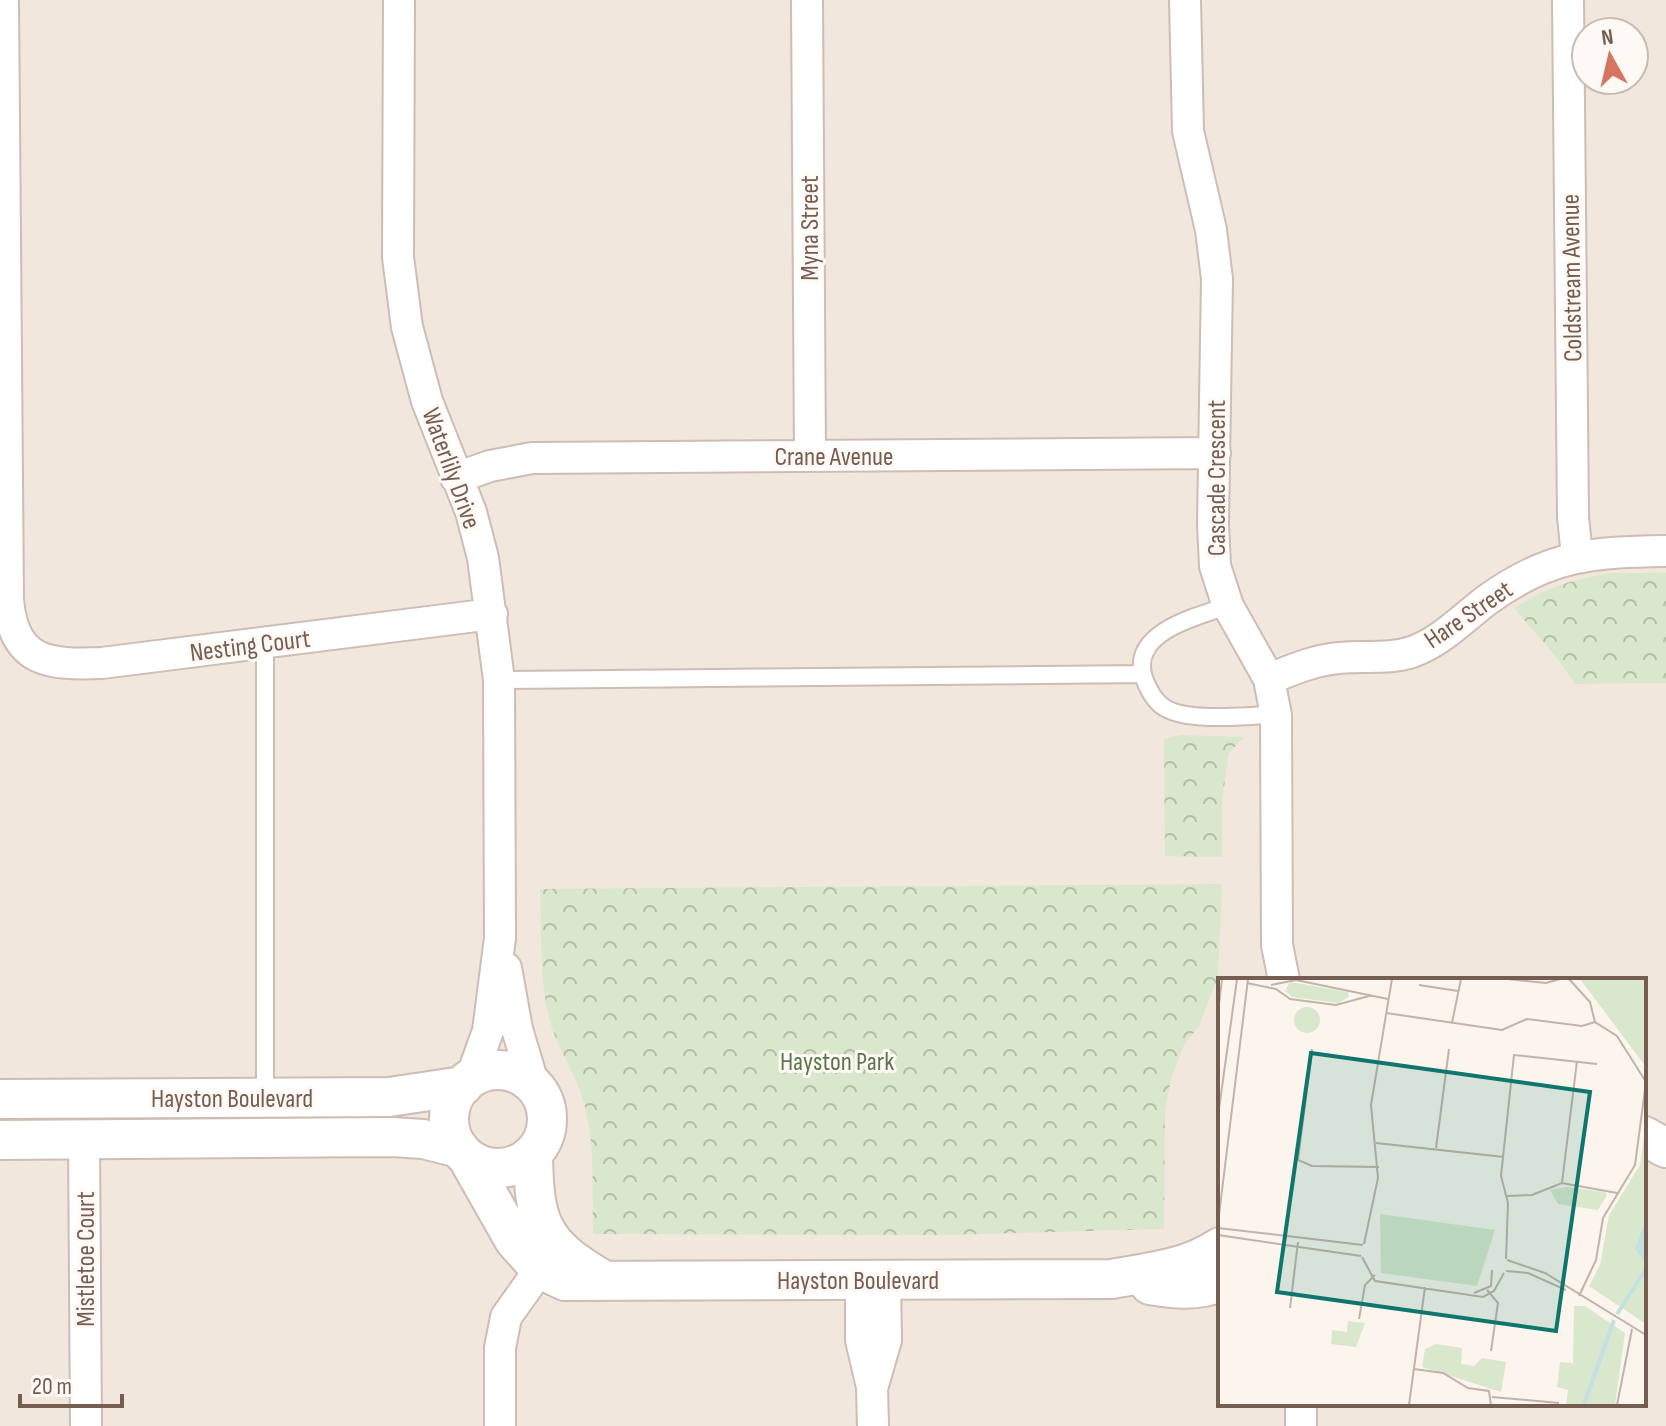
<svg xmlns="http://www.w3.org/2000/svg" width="1666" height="1426" viewBox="0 0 1666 1426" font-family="'Sofia Sans Condensed',sans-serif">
<defs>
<pattern id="park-crowns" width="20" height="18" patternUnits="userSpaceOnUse" patternTransform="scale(2)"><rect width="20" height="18" fill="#d9e8cc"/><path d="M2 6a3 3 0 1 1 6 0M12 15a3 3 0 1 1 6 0" fill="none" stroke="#b5bfa8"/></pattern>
</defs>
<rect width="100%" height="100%" fill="#fbf5ed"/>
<path fill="#f2e7dc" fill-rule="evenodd" d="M0,0H1666V1426H0ZM1586,32H1634V80H1586ZM1220,980H1644V1404H1220Z"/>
<path fill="url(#park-crowns)" d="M1612,573H1666V683L1575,684L1556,657L1514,608C1545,588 1576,578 1612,573Z
M1181,735L1244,737L1229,753L1222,802V857L1165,856L1164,739Z
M1222,884L1218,977L1199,1026L1184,1045L1171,1079L1165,1112L1164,1229L943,1235L593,1234C592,1194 595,1150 586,1111C579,1076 555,1048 548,1013C539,974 542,930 540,889Z"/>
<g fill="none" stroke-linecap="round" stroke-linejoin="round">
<defs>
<path id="service" d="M1228,606C1198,616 1129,632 1144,678C1148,689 1155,702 1165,708C1191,723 1247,715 1276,715
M499,680L1143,674
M265,1098V642"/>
<path id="minor" d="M3,0L8,600C14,663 48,665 102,663L492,614
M399,0L398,257L407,327L427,401L471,512L483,558L499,680L500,938L488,1031L471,1078
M807,0L810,456
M1185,0L1188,131L1211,230L1217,279L1213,524L1215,566L1228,606L1269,679L1276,715L1277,945L1284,980
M1568,0L1573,517L1577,556
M456,478L490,466L532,458L1215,453
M1269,679C1292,670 1314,660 1339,658C1363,655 1388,660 1412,652C1442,641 1462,619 1487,600C1549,555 1592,552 1666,551
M506,968L517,1029L534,1086
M84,1139L86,1426
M861,1280V1340L872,1387L873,1426
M873,1385L886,1340L885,1281
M1301,1404V1426
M500,1426V1348L506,1317L540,1269"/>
<path id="tertiary" d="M449 1119a49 49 0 1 1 98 0a49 49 0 1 1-98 0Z
M0,1099L389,1097L463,1086
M1644,1136L1666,1148
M0,1140L392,1137L423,1139L459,1148
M533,1154C534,1221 540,1243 600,1278
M467,1157L514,1240L540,1269L565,1281L1112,1279C1150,1272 1187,1269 1220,1247
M1150,1285C1173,1289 1198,1292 1220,1282"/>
</defs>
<use href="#service" stroke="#cdbdb4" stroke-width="20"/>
<use href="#minor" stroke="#cdbdb4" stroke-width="34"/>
<use href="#tertiary" stroke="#cdbdb4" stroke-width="42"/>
<use href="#service" stroke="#fff" stroke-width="16"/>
<use href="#minor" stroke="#fff" stroke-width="30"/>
<use href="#tertiary" stroke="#fff" stroke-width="38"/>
</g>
<g text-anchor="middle" stroke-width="6" stroke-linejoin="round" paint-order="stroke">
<g font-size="26" fill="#755d52" stroke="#fef9f4">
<text transform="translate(809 228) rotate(-90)" y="9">Myna Street</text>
<text transform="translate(1571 278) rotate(-91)" y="9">Coldstream Avenue</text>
<text x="834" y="465">Crane Avenue</text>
<text transform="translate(452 468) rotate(70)" y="9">Waterlily Drive</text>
<text transform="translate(1216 478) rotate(-90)" y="9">Cascade Crescent</text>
<text transform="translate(1468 614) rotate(-34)" y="9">Hare Street</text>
<text transform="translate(250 645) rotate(-7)" y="9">Nesting Court</text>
<text x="232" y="1107">Hayston Boulevard</text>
<text transform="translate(85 1259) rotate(-90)" y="9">Mistletoe Court</text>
<text x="858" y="1289">Hayston Boulevard</text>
</g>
<g font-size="26" fill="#5a784b" stroke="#fef9f4">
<text x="837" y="1070">Hayston Park</text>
</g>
</g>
<g transform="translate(1218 978)">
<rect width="428" height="428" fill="#fbf5ed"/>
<path d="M362,1H428V89ZM72,4L130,14L131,19L120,25L74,19L67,13ZM76 42a13 13 0 1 1 26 0a13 13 0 1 1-26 0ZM428,145V346L371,308L382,287L391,237L422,187ZM349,209L387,214L389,217L380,232L340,226L332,212ZM162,236L277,252L259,308L163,295ZM356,328H367L407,355L397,427H348L350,412L339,409L342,384L355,385ZM130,343L147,345L138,369L113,366L114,352L129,354ZM218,366L244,370L243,386L256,388L264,380L288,384L283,414L204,389L207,371Z" fill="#d9e8cc"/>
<path d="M428,241V286L417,271Z" fill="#c3e0e3"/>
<path fill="none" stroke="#c3e0e3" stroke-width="4" d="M399,336L428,291M366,427L396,342"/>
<path fill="none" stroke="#c1b3aa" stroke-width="2" d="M290,1L328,5L342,1M351,1L372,24L377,44L399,58L428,104L417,187L385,240L378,282L361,318M29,5L58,11L72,21L118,27L151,18M53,7L78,2L170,21M201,7L240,13M0,35L4,1M168,35L284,52L309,41L364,48L377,44M234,45L243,1M94,71L80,182L94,188L161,189M0,138L19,1M158,165L286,179M218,170L231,71M344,205L359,83M289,218L314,217L344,205L399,215M0,245L30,1M0,250L145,267M0,257L143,278M146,266L160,200L153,127L174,1M144,279L157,303L265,319L276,313L286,295M288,281L290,225L283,198L296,77L379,86M289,282L327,295L428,357M288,293L310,295L348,312M269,312L280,325L273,373M256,315L273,308L274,292M72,330L80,264M141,341L147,307L157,297M196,391L225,395L250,410L271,413L273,427M274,419L341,425M191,427L207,309M399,427L414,351"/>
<path fill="#0f766e" fill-opacity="0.15" stroke="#0f766e" stroke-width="4" d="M93,75L372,114L338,353L59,314Z"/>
<rect width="428" height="428" fill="none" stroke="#755d52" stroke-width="4"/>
</g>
<g transform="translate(1610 56) rotate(352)"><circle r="38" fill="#fef9f4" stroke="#c7bbb3" stroke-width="2"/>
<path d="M0-6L14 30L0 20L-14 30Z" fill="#d67661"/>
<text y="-12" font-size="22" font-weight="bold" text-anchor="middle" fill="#755d52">N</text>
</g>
<path d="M20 1394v12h102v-12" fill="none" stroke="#755d52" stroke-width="4"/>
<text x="32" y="1394" font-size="24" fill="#755d52" stroke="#fef9f4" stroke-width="6" paint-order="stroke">20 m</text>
</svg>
